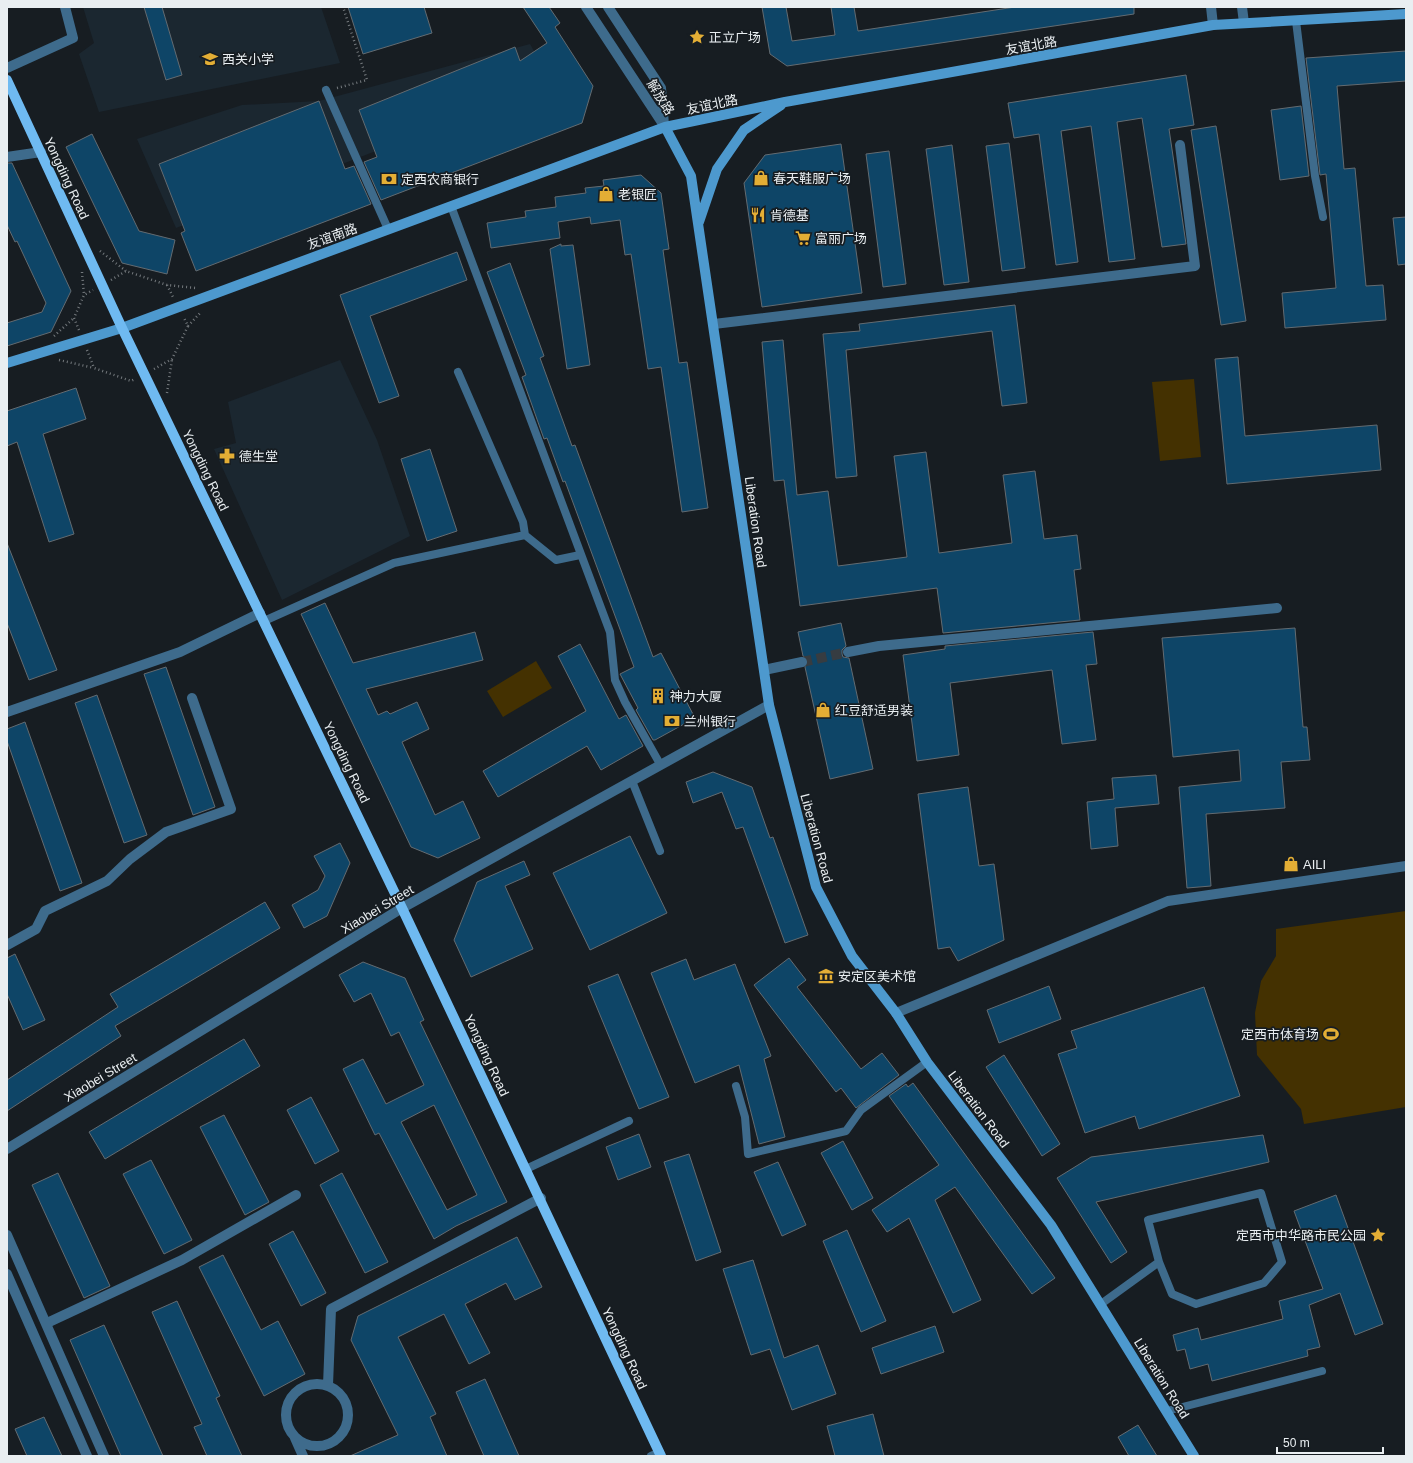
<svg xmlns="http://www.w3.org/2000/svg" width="1413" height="1463" viewBox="0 0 1413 1463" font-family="Arial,'Noto Sans SC',sans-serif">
<rect width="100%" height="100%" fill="#171d22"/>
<path fill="#1b2730" d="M83,7H321L340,63L99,112L79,54L94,43Z
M530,44L552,83L176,228L137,139L242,105L319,101Z
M340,360L377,440L410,536L282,600L214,449L236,443L228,402Z"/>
<path fill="#443101" d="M1194,379L1201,457L1160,461L1152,382Z
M536,661L552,688L503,717L487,691Z
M1406,911V1107L1304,1124L1301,1109L1257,1055L1255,1013L1261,981L1276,956V929Z"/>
<path fill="#0e4567" stroke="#636b71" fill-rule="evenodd" d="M144,7H162L182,75L166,80Z
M348,7H424L432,33L363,54Z
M523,7H549L560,23L555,27L593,86L582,123L381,200L364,162L377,157L359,110L515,47L520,61L547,43Z
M762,7H786L792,41L835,35L831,7H854L858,31L1015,7H1134V14L787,66L770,54Z
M1406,51V81L1337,86L1344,169L1355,168L1366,286L1383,285L1386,320L1285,328L1282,293L1336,288L1326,174L1320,175L1306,58Z
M1186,75L1194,125L1169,129L1186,244L1162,247L1142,118L1117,122L1135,259L1109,262L1091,126L1061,131L1078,262L1056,265L1039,134L1014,138L1008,103Z
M319,101L345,169L354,166L371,204L196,271L181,233L185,231L159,164Z
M1301,106L1309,176L1280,180L1271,110Z
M1216,126L1246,321L1221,325L1191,130Z
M92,134L139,231L175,240L167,274L122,263L66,147Z
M1009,143L1025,268L1002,271L986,146Z
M841,144L862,293L762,307L744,183L765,155Z
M952,145L969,282L944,285L926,149Z
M889,151L906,284L883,287L866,154Z
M7,163H12L71,291L51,332L7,346V323L42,312L46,303L17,241L15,242L7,225Z
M641,175L661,193L669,249L663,250L679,363L687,362L708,508L682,512L661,367L648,369L631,254L625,255L620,220L591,224L590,217L558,222L560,238L491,248L487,223L526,217L525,211L556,207L555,197L586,193L585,188L604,186L603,180Z
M1406,217V264L1398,265L1393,218Z
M561,244V246L573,245L590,365L567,369L550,249Z
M457,252L467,280L370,316L399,396L379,403L340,295Z
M510,263L544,356L540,358L572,446L575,445L653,657L661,653L695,718L655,740H653L636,710L638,708L620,674L634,667L565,481L563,482L547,438L544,439L522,377L526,375L487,272Z
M1015,305L1027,403L1002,406L992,331L846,350L857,476L836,478L823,334L860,331L859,324Z
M783,340L797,495L828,491L838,566L907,557L894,456L926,452L939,553L1012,543L1003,475L1035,471L1044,539L1077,535L1081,569L1074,570L1080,620L943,633L937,588L800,606L784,480L774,481L762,342Z
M1238,357L1245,436L1377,425L1381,470L1227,484L1215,359Z
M76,388L86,419L43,434L74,534L49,542L17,442L7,446V411Z
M430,449L457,531L427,541L401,459Z
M7,543L57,670L29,680L7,623Z
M325,603L353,663L475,632L483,660L366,689L378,715L387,711L390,714L417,702L429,729L402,742L435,815L463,801L480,838L438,858L411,847L301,614Z
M841,623L846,646L842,650V654L843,657L849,658L873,769L830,779L805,667L808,660L803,656L798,632Z
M1295,628L1303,727H1307L1310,760L1281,762L1285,808L1206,814L1211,886L1187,888L1179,787L1241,781L1239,750L1173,757L1162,638Z
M1093,632L1097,664L1086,665L1096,740L1062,744L1052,670L950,683L959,755L917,761L903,655L945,649V646Z
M580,644L619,719L626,715L643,746L601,770L587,746L498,797L483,771L586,711L558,656Z
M166,667L215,807L193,815L144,674Z
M97,695L147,835L124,843L75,703Z
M25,722L82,883L60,891L7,741V729Z
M713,772L752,787L770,838L773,837L808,935L785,943L743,827L736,829L722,792L693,803L686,782Z
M1156,775L1159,804L1115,808L1118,846L1091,849L1087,802L1114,799L1112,778Z
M968,787L979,866L994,864L1004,940L958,961L950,947L938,949L918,794Z
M630,836L667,913L590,950L553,873Z
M340,843L350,863L327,916L304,928L292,905L318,890L325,876L314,856Z
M524,861L530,875L505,886L533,949L471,977L454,940L477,882Z
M265,902L280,928L115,1026L121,1036L7,1111V1080L118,1007L110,994Z
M15,954L45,1020L23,1030L7,994V958Z
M789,958L806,980L797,987L861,1069L882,1053L899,1075L856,1108L841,1088L836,1092L754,985Z
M686,959L694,980L735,964L771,1056L764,1059L785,1137L759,1144L739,1065L695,1083L651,973Z
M363,962L405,978L424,1020L420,1022L507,1202L456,1226L434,1239L379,1133L375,1135L343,1069L363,1059L386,1104L424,1085L399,1032L391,1036L371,993L354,1002L339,975ZM434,1105L477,1195L447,1210L401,1122Z
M618,974L669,1097L639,1109L588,986Z
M1049,986L1061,1019L999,1043L987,1010Z
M1204,987L1240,1096L1139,1129L1135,1116L1085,1133L1058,1054L1077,1048L1071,1031Z
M244,1039L260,1066L105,1159L89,1132Z
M1004,1055L1060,1144L1042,1156L986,1067Z
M913,1083L1055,1278L1032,1294L955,1187L935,1200L981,1300L953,1313L909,1218L887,1232L872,1210L939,1165L889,1096L906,1084L908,1087Z
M311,1097L339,1151L315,1164L287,1110Z
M224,1115L269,1202L245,1215L200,1127Z
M639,1134L651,1167L618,1180L606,1147Z
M1263,1135L1269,1162L1096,1202L1127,1252L1111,1263L1057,1178L1091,1157Z
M843,1141L873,1198L852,1210L821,1153Z
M689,1154L721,1252L696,1261L664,1162Z
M151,1160L192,1240L164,1254L123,1174Z
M778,1162L806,1225L782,1236L754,1172Z
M58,1173L110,1286L84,1298L32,1185Z
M342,1173L388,1262L365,1273L320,1185Z
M1336,1195L1383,1324L1355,1335L1340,1293L1309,1305L1320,1347L1307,1350L1308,1356L1212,1381L1208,1364L1190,1369L1185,1349L1177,1351L1173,1335L1198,1328L1201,1340L1283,1319L1279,1301L1323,1289L1294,1211Z
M847,1230L886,1321L861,1332L823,1241Z
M293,1231L326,1293L301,1306L269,1244Z
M517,1237L542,1287L515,1300L506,1283L465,1304L490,1353L469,1364L444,1314L398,1337L436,1414L430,1417L447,1456H350L398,1435L351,1340L358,1316Z
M223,1255L261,1330L278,1321L305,1374L264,1396L199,1267Z
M753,1260L784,1358L818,1345L836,1394L792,1410L770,1349L751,1355L723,1269Z
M177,1301L220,1396L216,1398L242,1456H207L194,1427L202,1424L152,1312Z
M104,1325L163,1456H121L70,1340Z
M935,1326L944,1352L881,1374L872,1348Z
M485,1379L519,1456H484L456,1392Z
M873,1414L884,1456H835L827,1426Z
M44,1417L62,1456H27L15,1429Z
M1138,1425L1157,1456H1129L1118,1437Z"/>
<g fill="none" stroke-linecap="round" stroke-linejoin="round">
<path stroke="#363c41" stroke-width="10" stroke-dasharray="10 5" stroke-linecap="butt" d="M802,662L848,652"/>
<path stroke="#757a7e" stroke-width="2.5" stroke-dasharray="1 3" stroke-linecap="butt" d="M337,88L367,80L343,7
M100,251L126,271
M82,272L84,295
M111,280L126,271L167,285L196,288
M167,285L173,297
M188,326L201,312
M79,330L74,318L84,295L93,290
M54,336L74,318
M87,350L94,368L131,381L135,379
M59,360L94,368
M154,369L172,359L188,326L184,318
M167,393L172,359"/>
<path stroke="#3e6b8c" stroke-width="8" d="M1296,21L1315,176L1323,217
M326,90L388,229
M451,206L610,632L615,680L625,702L660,764
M458,372L523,522L525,535
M264,621L394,563L525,535L556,560L580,555
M632,781L660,851
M736,1086L745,1117L748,1154L846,1131L861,1110L927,1062
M526,1169L629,1121
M1261,1193L1282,1262L1264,1283L1196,1304L1172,1294L1159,1262L1148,1220Z
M1101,1304L1159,1262
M1167,1411L1322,1371
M651,1456L660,1452"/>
<path stroke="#3e6b8c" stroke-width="10" d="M7,68L73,38L65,7
M7,157L41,152
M714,324L1195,266L1180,145
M848,652L879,646L1277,608
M764,670L802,662
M7,712L180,652L260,613
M7,945L36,929L45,911L107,881L130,859L166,832L231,809L192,698
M47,1323L182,1260L296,1195
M286 1415a31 31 0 1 1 62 0a31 31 0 1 1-62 0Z
M328,1385L331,1309L541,1198
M295,1438L303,1456"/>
<path stroke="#3e6b8c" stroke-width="10" d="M586,7L665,127
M608,7L661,88L664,125
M1211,7L1213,25
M1242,7L1244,23
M896,1013L1168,901L1406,866
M7,1149L402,908L769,705
M7,1235L104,1456
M7,1274L87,1456"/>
<path stroke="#4d99ce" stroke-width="10" d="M665,127L691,176L769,705L816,887L852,956L896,1013L927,1062L1051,1225L1194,1456
M699,222L717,169L744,130L781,105
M7,363L122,328L665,127L785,102L1213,25L1406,14"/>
<path stroke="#6fbaf1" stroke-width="10" d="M7,80L122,328L402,908L661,1456"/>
</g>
<defs>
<symbol id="sight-bare" viewBox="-9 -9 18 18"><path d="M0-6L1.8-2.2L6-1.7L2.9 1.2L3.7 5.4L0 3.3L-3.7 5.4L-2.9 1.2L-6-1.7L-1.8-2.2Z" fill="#e3ae35" stroke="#171d22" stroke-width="2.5" paint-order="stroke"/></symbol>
<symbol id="school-bare" viewBox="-9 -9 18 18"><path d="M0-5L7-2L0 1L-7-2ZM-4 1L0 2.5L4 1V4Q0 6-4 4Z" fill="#e3ae35" stroke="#171d22" stroke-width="2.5" paint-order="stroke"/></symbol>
<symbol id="shop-bare" viewBox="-9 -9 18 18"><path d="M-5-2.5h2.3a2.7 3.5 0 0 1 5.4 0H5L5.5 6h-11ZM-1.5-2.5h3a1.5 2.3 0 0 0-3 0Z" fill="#e3ae35" stroke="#171d22" stroke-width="2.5" paint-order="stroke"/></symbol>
<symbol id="bank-bare" viewBox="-9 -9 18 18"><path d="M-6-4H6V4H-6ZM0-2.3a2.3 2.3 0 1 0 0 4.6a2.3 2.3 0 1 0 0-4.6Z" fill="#e3ae35" stroke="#171d22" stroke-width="2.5" paint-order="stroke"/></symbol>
<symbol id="restaurant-bare" viewBox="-9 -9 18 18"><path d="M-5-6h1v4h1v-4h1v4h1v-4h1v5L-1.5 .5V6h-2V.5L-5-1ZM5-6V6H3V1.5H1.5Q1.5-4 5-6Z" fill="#e3ae35" stroke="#171d22" stroke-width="2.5" paint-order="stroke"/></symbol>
<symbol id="supermarket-bare" viewBox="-9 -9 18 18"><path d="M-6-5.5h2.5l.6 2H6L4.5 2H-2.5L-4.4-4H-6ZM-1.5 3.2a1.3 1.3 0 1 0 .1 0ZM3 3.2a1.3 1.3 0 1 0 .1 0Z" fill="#e3ae35" stroke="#171d22" stroke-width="2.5" paint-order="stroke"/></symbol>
<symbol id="pharmacy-bare" viewBox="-9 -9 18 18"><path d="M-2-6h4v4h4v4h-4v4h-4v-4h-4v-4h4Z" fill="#e3ae35" stroke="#171d22" stroke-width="2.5" paint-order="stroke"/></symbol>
<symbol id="building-bare" viewBox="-9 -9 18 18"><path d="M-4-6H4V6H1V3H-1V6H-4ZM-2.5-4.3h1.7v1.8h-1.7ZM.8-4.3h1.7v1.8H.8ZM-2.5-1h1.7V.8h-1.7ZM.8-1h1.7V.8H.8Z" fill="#e3ae35" stroke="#171d22" stroke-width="2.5" paint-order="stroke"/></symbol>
<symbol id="museum-bare" viewBox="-9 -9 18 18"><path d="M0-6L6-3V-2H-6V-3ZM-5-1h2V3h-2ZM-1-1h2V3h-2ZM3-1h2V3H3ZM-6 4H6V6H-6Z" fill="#e3ae35" stroke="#171d22" stroke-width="2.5" paint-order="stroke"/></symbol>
<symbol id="stadium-bare" viewBox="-9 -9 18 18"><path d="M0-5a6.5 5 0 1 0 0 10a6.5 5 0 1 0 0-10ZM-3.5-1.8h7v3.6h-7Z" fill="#e3ae35" stroke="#171d22" stroke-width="2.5" paint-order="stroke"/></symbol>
</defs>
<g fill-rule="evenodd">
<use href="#sight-bare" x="686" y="26" width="22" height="22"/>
<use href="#school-bare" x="199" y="48" width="22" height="22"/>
<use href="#shop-bare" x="750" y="167" width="22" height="22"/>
<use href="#bank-bare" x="378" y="168" width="22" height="22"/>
<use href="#shop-bare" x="595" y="183" width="22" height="22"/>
<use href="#restaurant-bare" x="747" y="204" width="22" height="22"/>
<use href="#supermarket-bare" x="792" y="227" width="22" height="22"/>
<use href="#pharmacy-bare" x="216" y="445" width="22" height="22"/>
<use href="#building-bare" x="647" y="685" width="22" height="22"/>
<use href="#shop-bare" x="812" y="699" width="22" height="22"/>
<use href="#bank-bare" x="661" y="710" width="22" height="22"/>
<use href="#shop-bare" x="1280" y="853" width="22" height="22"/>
<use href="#museum-bare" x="815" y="965" width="22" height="22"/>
<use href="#stadium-bare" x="1320" y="1023" width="22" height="22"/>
<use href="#sight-bare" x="1367" y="1224" width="22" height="22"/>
</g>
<g text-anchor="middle" stroke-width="3.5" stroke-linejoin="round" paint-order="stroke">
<g font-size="13" fill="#e9eef1" stroke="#171d22" text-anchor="start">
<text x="709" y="42">正立广场</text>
<text x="222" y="64">西关小学</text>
<text x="773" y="183">春天鞋服广场</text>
<text x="401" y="184">定西农商银行</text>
<text x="618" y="199">老银匠</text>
<text x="770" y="220">肯德基</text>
<text x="815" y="243">富丽广场</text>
<text x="239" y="461">德生堂</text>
<text x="670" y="701">神力大厦</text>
<text x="835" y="715">红豆舒适男装</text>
<text x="684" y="726">兰州银行</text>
<text x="1303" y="869">AILI</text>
<text x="838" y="981">安定区美术馆</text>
<text x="1319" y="1039" text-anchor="end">定西市体育场</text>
<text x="1366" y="1240" text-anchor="end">定西市中华路市民公园</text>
</g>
<g font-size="13" fill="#e9eef1" stroke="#171d22">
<text transform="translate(1031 45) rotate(-10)" y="5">友谊北路</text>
<text transform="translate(661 97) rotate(58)" y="5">解放路</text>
<text transform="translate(712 104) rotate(-12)" y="5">友谊北路</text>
<text transform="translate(67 178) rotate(65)" y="5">Yongding Road</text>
<text transform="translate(332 236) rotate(-20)" y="5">友谊南路</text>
<text transform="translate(206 470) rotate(64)" y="5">Yongding Road</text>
<text transform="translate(756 522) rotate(82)" y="5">Liberation Road</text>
<text transform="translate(347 762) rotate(64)" y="5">Yongding Road</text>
<text transform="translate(817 838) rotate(75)" y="5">Liberation Road</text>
<text transform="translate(377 909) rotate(-31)" y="5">Xiaobei Street</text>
<text transform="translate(487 1055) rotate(65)" y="5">Yongding Road</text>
<text transform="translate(100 1077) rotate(-31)" y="5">Xiaobei Street</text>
<text transform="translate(979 1109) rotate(53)" y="5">Liberation Road</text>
<text transform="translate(625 1348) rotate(65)" y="5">Yongding Road</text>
<text transform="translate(1162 1378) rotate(58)" y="5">Liberation Road</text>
</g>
</g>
<rect width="1413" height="1463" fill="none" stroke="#e9eef1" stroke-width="16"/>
<path d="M1277 1447v6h106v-6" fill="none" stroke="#e9eef1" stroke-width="2"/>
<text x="1283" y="1447" font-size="12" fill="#e9eef1" stroke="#171d22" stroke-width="3" paint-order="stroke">50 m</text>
</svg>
